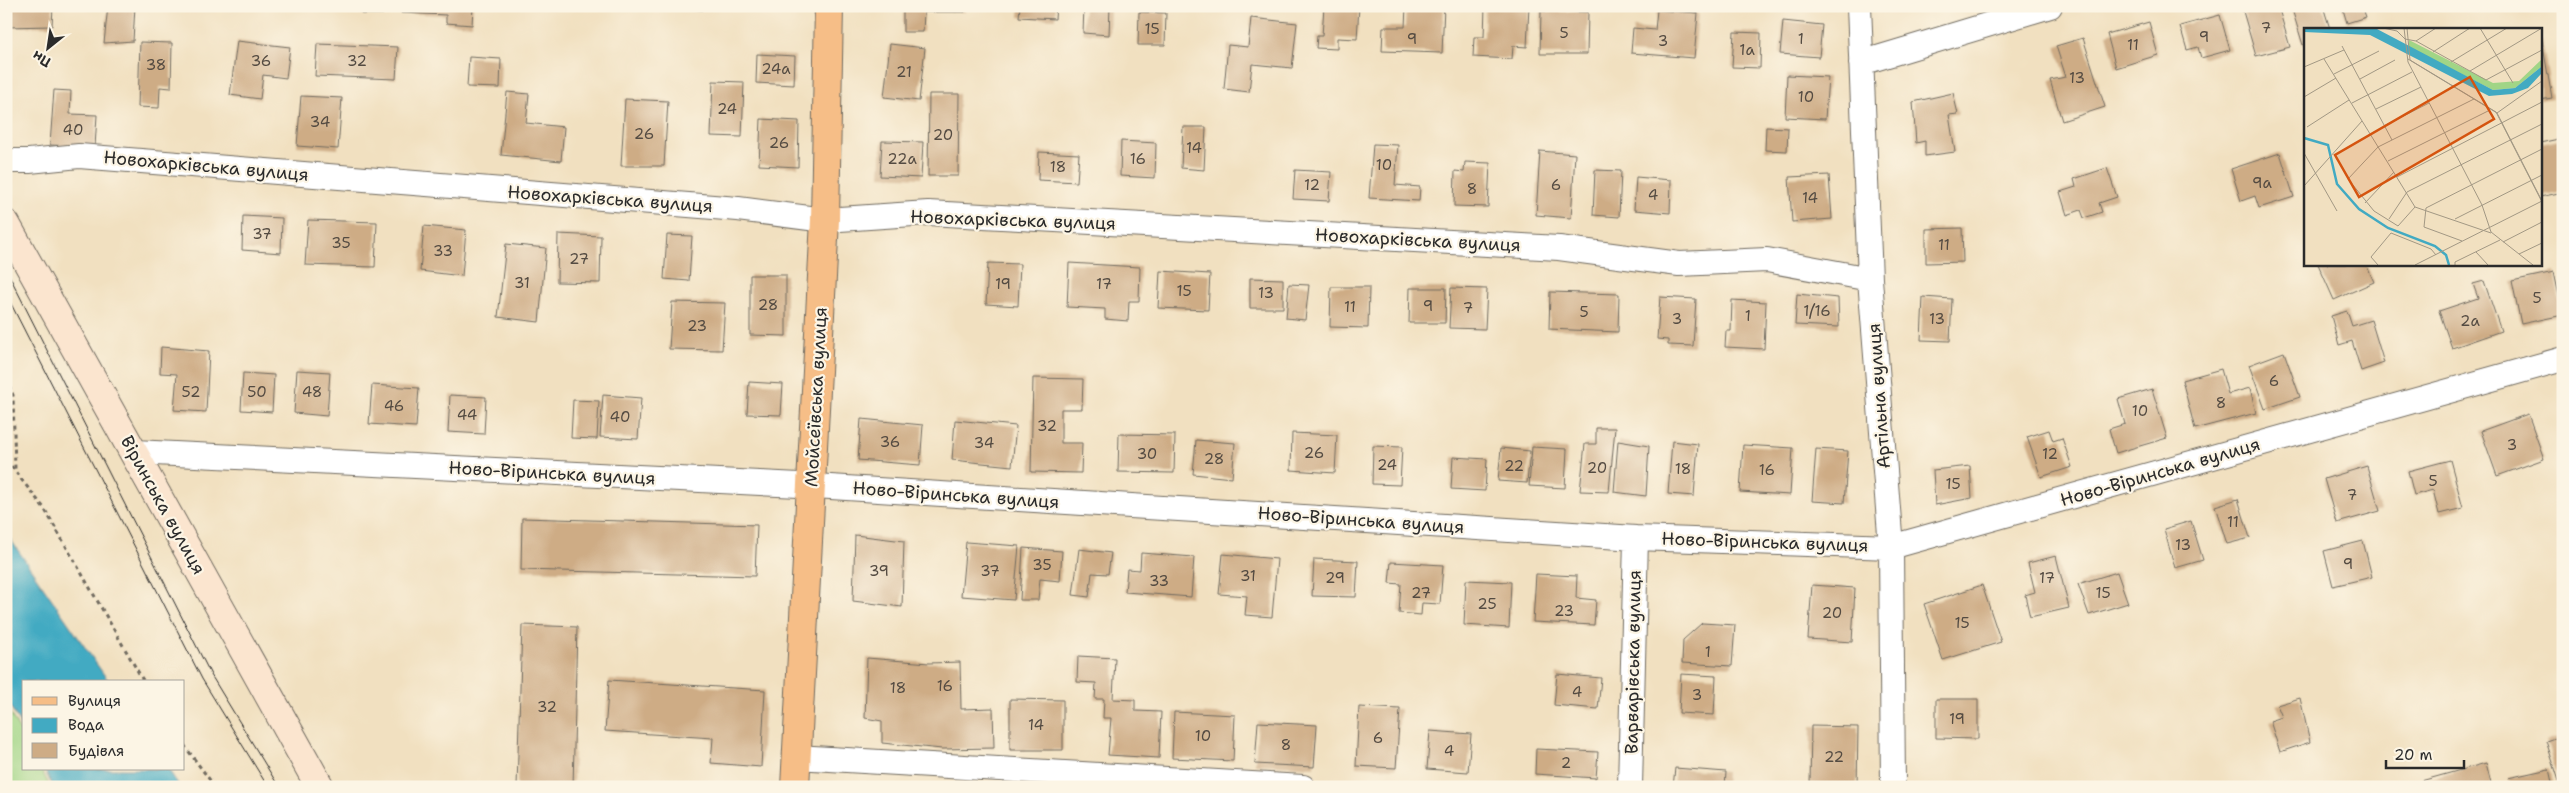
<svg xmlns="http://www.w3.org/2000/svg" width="2569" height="793" viewBox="0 0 2569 793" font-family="'Shantell Sans',sans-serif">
<rect width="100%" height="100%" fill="#fcf5e5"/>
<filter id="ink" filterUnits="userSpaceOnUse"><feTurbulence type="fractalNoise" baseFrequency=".02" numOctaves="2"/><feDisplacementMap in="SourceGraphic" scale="10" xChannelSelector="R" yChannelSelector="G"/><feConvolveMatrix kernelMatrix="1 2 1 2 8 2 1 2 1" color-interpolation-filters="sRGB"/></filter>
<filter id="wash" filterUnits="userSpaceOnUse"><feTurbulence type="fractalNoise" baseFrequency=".0096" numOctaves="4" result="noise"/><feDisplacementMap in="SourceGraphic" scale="20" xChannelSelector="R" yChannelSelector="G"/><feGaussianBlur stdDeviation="1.12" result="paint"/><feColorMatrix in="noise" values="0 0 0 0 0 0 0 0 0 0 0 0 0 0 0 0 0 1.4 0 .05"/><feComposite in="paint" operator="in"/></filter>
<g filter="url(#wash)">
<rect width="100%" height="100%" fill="#f1e0c0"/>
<path fill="#a1d586" stroke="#668058" d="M6,706L24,738V769H41L50,787H6Z"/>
<path fill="#42aac2" stroke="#366a76" d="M6,533L109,682H24V731L6,699Z
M44,769H168L180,787H53Z"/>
<g id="blocks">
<path fill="#ceac85" d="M6,6H53L52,26L6,27Z
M108,6H135L133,41L104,43Z
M361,6H383V14H361Z
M401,6H473L472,25L446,23V15L401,13Z
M517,6H555V9Z
M636,6H704L703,10Z
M772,6H807V10Z
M895,6H965V12H924L923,32H903V11H895Z
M1020,6H1056L1055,19L1019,17Z
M1084,6H1110L1109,35L1083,33Z
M1324,6H1359L1357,39L1337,38V49L1316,48L1317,36H1322Z
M1406,6H1444L1442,53L1382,51L1383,27H1405Z
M1485,6H1529L1527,47L1513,46L1512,59L1473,57L1474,37H1484Z
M2249,6H2278L2290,47L2256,56L2242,8Z
M2291,6H2323L2330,29H2305V45H2303Z
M2342,6H2362L2366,17L2347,23Z
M1657,10L1698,13L1694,58L1631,53L1633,28L1655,30Z
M1541,11L1588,12L1587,54H1540Z
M1139,12L1166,13L1165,45H1138Z
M2220,15L2230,50L2201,58L2198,47L2187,50L2180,26Z
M1251,18L1297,23L1292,68L1252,64L1249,92L1224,89L1228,45L1248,47Z
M1783,21L1822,25L1819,57L1780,54Z
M2149,22L2158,55L2116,68L2107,34Z
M1734,32L1761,33L1760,68L1732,67Z
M2083,38L2105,107L2062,121L2050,80L2066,77L2056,46Z
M237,41L290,47L286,78L263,75L260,99L230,95Z
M2540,41H2542L2552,98L2540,100Z
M140,42L172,43L171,88L160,87L159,108L138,107Z
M317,44L398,47L396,79L315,76Z
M890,44L925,48L919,101L884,97Z
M757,54L795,56L794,85L756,83Z
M469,57L501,59L500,88L467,87Z
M1787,75L1828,77L1825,119L1785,117Z
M713,81L744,82L742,137L711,136Z
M54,90L71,91L70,114L97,115L95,147L50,145Z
M507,92L529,94L526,123L564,127L561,161L501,155Z
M1953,93L1958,114L1949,115L1955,152L1925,156V141L1916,143L1913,102Z
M929,94H959L958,176H928Z
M301,96L342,98L338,149L297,146Z
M625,99L668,101L664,166H621Z
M761,119L799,121L798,167L759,165Z
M1183,127H1206L1204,170L1181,168Z
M1766,127L1788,128L1787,151L1765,150Z
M2563,138V192L2540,197V143Z
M882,141L923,142L921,178L880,176Z
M1121,141L1156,143L1155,178L1120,176Z
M1373,144L1398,145L1395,185L1420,187L1419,201L1369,198Z
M1540,151L1575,154L1571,218L1536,215Z
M1039,152L1079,154L1077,182L1038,180Z
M2280,153L2294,197L2259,208L2255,196L2241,201L2231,169Z
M1465,162L1490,163L1488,207L1454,206L1455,171L1464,172Z
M2107,168L2117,197L2099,203L2102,212L2084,218L2081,210L2067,215L2060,192L2076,187L2074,179Z
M1295,170L1331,172L1329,201L1293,199Z
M1595,170L1621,171L1619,217L1593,215Z
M1829,175L1832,219L1792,222L1789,177Z
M1636,177L1671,180L1670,213L1634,210Z
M243,216L282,218L281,253L242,250Z
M308,220L377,222L375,267L305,265Z
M424,226L466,230L462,276L420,271Z
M1962,228L1963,262L1926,263V229Z
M558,234L601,236L600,283L557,282Z
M667,235L692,236L689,281L664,279Z
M506,244L546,248L539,322L498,317Z
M988,263L1020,264L1018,306L986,304Z
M1069,263L1140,267L1139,301H1129L1128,321L1105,319V309L1067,307Z
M2318,264H2366L2374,282L2334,300Z
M1160,271L1210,274L1208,310L1158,308Z
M2554,272L2563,315L2521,324L2512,281Z
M750,275H786V336L750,335Z
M1250,278L1283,279V308H1250Z
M2484,281L2501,331L2452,348L2439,311L2478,298L2473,284Z
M1289,284L1309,285L1305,320L1286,318Z
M1331,287H1369L1368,328L1330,327Z
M1410,288H1446L1445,323H1409Z
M1451,288L1487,289L1485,329L1449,328Z
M1550,292L1619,294L1618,332L1549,329Z
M1797,294L1838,298L1839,327L1795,325Z
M1660,297L1696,299L1693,346L1668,345V340L1657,339Z
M1923,297L1952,299L1950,341L1921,340Z
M1732,300L1766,302L1764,349L1725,347L1726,331H1731Z
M672,302L725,303L722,350L669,349Z
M2347,311L2352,326L2371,320L2384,363L2361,371L2352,341L2339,345L2331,316Z
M161,347L209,351L206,412L174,410L177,374L160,373Z
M2284,352L2300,397L2265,409L2249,365Z
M2221,369L2228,394L2250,388L2256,413L2195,429L2182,380Z
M297,370L330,372L327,416L294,413Z
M243,373L274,375L272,412L241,410Z
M1033,378L1083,379L1082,409H1061V443H1082L1081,473L1031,472Z
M749,382L783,384L781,415L747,414Z
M372,385L419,388L416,427L369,424Z
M2152,389L2167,438L2116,453L2109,429L2125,424L2118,399Z
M450,395L486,397L484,434L448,432Z
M603,395L641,398L638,439L600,437Z
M573,400L599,401L597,439L571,438Z
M2528,414L2544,459L2497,476L2481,431Z
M861,419L923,425L920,465L858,460Z
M955,420L1016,426L1012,466L952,460Z
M1596,428H1615L1609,492L1580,491L1585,444H1596Z
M2049,430L2053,441L2062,438L2072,467L2041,477L2027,437Z
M1292,433L1337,435L1335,473L1291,470Z
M1119,434L1175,435L1174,473L1118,472Z
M1196,440L1235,443L1232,478L1193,474Z
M1618,441L1649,446L1646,496L1614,492Z
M1672,441L1698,444L1694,496L1668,494Z
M1743,445L1793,448L1790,495L1740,492Z
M1373,446L1402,447L1400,485L1372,484Z
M1532,447L1567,449L1565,488L1529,486Z
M1501,448L1530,451L1527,483L1498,481Z
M1816,449L1848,451L1844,503L1812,501Z
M1453,457L1487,459L1485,491L1451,489Z
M2450,460L2463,508L2439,514L2433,490L2414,495L2408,471Z
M1970,466L1972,498L1935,505L1933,470Z
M2367,466L2380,511L2337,523L2324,479Z
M2238,499L2250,538L2227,544L2215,506Z
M522,518L757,525L755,576L521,570Z
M2191,521L2203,560L2175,568L2164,529Z
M855,535L904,541L902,607L853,601Z
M2363,541L2372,577L2333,586L2324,551Z
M966,542L1019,546L1014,600L961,596Z
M1023,548L1062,551L1060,581L1040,579L1038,600H1020Z
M1079,549L1111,553L1108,574L1092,573L1089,597L1073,595Z
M1141,553L1194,557L1191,597L1125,592L1127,569L1140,570Z
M1223,554L1277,559L1272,617L1245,615L1247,596L1219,594Z
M2056,556L2069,608L2030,617L2025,595L2035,592L2028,563Z
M1314,559L1358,561L1356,597L1312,596Z
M1391,562L1443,565L1440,604L1422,603L1421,615L1399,613L1401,584L1389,583Z
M2117,572L2128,603L2089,615L2078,584Z
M1536,574L1577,576L1576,598L1596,600L1594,625L1533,622Z
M1466,580L1511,582L1509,628L1464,625Z
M1812,585L1855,588L1852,642L1808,639Z
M1982,585L2001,642L1943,660L1924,604Z
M1702,623L1735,625L1732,666L1682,663L1683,640Z
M522,625L577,627L573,787H517Z
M1078,656L1115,658L1113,699L1135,700V711L1161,712L1159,758L1108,755L1111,718H1103L1104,699H1095L1096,683L1077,682Z
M867,658L929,663L960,662L961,709L993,708L994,748L942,749L882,743V721L865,718Z
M1557,674L1601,678L1598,709L1554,705Z
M1681,674L1716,676L1714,715L1679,713Z
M609,680L765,690L761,767L711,763L713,738L605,731Z
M2300,698L2310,742L2280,752L2270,721L2282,717L2277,705Z
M1010,699L1063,700V750H1010Z
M1936,699H1978V739L1936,738Z
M1359,707L1400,709L1396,768L1356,766Z
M1174,712L1235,715L1233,761L1172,758Z
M1258,722L1317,725L1314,767L1255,764Z
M1811,726L1858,727L1857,787H1810Z
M1430,731L1471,734L1468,772L1427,769Z
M2563,735V787H2561L2546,741Z
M1536,749L1598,752L1596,778L1535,774Z
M2486,763L2492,787H2422L2421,781Z
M1675,768L1726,772L1725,787H1673Z
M2549,769L2553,787H2510L2508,778Z"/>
</g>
</g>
<g filter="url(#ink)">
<use href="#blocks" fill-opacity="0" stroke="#706a5f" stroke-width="1"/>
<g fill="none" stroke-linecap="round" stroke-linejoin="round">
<defs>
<path id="street" d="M1859,6L1870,279L1891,547L1893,787
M1861,63L2050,6
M6,161H29L79,156L738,209L825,220L928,213L1559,248L1679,264L1767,260L1870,279
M134,452L799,485L1636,538L1891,547L2563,359
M796,757L1303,787
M1630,787L1636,538"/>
<path id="secondary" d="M6,224L320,787"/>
<path id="primary" d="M795,787L825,220L829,6"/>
</defs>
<use href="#street" stroke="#706a5f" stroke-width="26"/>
<use href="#secondary" stroke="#706a5f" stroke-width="30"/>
<use href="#primary" stroke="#706a5f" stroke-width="30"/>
<path stroke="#706a5f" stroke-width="3" stroke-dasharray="4 4" stroke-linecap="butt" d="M6,378L13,395L15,469
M6,460L44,508L144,682
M184,745L215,787"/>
<use href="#street" stroke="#fff" stroke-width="24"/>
<use href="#secondary" stroke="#fbe5cf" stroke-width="28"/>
<use href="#primary" stroke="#f6be87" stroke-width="28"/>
<path stroke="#2b2b2b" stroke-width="1" d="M6,269L211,675L279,787
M6,294L202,679L268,787"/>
</g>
</g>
<g text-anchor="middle" stroke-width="4.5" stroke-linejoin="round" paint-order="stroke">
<g font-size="15" fill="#544b42">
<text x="2266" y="33">7</text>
<text x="1152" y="34">15</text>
<text x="1564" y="38">5</text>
<text x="2204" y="42">9</text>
<text x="1412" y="44">9</text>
<text x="1801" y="44">1</text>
<text x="1663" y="46">3</text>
<text x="2133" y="50">11</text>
<text x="1747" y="55">1а</text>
<text x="261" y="66">36</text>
<text x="357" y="66">32</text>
<text x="156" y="70">38</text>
<text x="776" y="74">24а</text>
<text x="904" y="77">21</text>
<text x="2077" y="83">13</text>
<text x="1806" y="102">10</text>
<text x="727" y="114">24</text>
<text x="320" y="127">34</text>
<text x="73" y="135">40</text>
<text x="644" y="139">26</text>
<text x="943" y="140">20</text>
<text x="779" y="148">26</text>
<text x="1194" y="153">14</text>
<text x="902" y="164">22а</text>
<text x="1138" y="164">16</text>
<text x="1384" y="170">10</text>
<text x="1058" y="172">18</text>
<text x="2262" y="188">9а</text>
<text x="1312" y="190">12</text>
<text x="1556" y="190">6</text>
<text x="1472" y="194">8</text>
<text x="1653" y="200">4</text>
<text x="1810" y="203">14</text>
<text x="262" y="239">37</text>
<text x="341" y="248">35</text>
<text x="1944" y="250">11</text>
<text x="443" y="256">33</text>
<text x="579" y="264">27</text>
<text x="522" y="288">31</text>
<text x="1003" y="289">19</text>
<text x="1104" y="289">17</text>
<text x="1184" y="296">15</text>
<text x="1266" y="298">13</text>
<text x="2537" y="303">5</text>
<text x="768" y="310">28</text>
<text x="1428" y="311">9</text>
<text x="1350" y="312">11</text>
<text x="1468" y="313">7</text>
<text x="1817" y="316">1/16</text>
<text x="1584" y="317">5</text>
<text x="1748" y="321">1</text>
<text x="1677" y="324">3</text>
<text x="1937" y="324">13</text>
<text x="2470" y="326">2а</text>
<text x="697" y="331">23</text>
<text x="2274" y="386">6</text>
<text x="191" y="397">52</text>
<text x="257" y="397">50</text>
<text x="312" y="397">48</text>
<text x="2221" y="408">8</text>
<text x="394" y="411">46</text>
<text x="2140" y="416">10</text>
<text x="467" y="420">44</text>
<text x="620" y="422">40</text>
<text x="1047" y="431">32</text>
<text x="890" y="447">36</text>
<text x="984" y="448">34</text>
<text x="2512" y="450">3</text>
<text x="1314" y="458">26</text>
<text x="1147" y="459">30</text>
<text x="2050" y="459">12</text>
<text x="1214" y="464">28</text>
<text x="1387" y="470">24</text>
<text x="1514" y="471">22</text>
<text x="1597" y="473">20</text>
<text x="1683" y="474">18</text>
<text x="1767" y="475">16</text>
<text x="2433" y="486">5</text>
<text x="1953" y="489">15</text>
<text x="2352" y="500">7</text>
<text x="2233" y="527">11</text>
<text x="2183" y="550">13</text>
<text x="2348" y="569">9</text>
<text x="1042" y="570">35</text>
<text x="879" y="576">39</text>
<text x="990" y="576">37</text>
<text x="1248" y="581">31</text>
<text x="1335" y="583">29</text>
<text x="2047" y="583">17</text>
<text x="1159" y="586">33</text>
<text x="1421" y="598">27</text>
<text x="2103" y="598">15</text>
<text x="1487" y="609">25</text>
<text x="1564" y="616">23</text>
<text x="1832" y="618">20</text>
<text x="1962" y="628">15</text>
<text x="1708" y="657">1</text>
<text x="945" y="691">16</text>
<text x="898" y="693">18</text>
<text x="1577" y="697">4</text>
<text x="1697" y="700">3</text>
<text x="547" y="712">32</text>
<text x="1957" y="724">19</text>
<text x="1036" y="730">14</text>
<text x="1203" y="741">10</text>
<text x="1378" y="743">6</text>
<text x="1286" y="750">8</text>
<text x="1449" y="756">4</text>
<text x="1834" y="762">22</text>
<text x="1566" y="768">2</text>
</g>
<g font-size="18" fill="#2b2b2b" stroke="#fcf5e5">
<text transform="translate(206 166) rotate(5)" y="6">Новохарківська вулиця</text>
<text transform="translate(610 199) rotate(4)" y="6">Новохарківська вулиця</text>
<text transform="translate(1013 220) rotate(2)" y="6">Новохарківська вулиця</text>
<text transform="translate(1418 240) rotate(3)" y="6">Новохарківська вулиця</text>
<text transform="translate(1879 396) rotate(-94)" y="6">Артільна вулиця</text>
<text transform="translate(816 397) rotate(-87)" y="6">Мойсеївська вулиця</text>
<text transform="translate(2160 472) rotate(-16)" y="6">Ново-Віринська вулиця</text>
<text transform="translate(552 473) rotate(3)" y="6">Ново-Віринська вулиця</text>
<text transform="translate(956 495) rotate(4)" y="6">Ново-Віринська вулиця</text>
<text transform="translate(163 505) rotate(61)" y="6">Віринська вулиця</text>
<text transform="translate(1361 520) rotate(4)" y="6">Ново-Віринська вулиця</text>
<text transform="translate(1765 542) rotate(2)" y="6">Ново-Віринська вулиця</text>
<text transform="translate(1633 662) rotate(-89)" y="6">Варварівська вулиця</text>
</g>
</g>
<g transform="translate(2304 28)">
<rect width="238" height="238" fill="#f1e0c0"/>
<path d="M105,12L189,55L215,53L237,32V39L211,60L189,62L105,19Z" fill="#a1d586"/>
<path d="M0,0L73,1L189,62L211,60L237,39V46L224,60L208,66L185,68L66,7L0,4Z" fill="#42aac2"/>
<path fill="none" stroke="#42aac2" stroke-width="2.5" d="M0,110L24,117L33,156L55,181L84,200L131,218L142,227L145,237"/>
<path fill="none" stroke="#a29884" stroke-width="1" d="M79,0L93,3L101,11L112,13L182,52L238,22M100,0L104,34L178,177L187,204L229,237M103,0L106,32L192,84L238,174M176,0L209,55M112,13L132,0M38,18L88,112M129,24L166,0M20,31L111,179M104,31L193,85L238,173M147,34L203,0M0,39L40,22M166,43L238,0M30,46L75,23M56,51L91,32M0,69L32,50M48,75L108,44M72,81L117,59M193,85L238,53M80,98L125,75M3,99L45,72M0,125L33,183M84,133L186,82M93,149L238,74M0,158L58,93M61,175L90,144M111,179L94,198L70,183L44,151L74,119L170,71M111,179L187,205M85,191L103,164L238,96M151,191L238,147M158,213L120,199L122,180L238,121M199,214L238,194M172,224L184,237M215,226L238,215M74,237L67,229L87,205L127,221L132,227M111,237L238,173M151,237V234L196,212"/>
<path fill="#d5540f" fill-opacity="0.15" stroke="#d5540f" stroke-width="2.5" d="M166,49L190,91L55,169L31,127Z"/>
<rect width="238" height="238" fill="none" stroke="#2b2b2b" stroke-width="2.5"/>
</g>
<rect width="2569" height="793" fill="none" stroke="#fcf5e5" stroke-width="25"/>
<rect x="22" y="680" width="162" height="90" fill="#fcf5e5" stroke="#a8a49b"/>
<rect x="32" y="697" width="25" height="8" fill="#f6be87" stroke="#a8a49b"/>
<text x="68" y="706" font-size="15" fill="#2b2b2b">Вулиця</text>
<rect x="32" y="718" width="25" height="15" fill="#42aac2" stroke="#a8a49b"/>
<text x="68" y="730" font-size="15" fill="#2b2b2b">Вода</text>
<rect x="32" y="743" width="25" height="15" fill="#ceac85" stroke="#a8a49b"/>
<text x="68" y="756" font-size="15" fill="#2b2b2b">Будівля</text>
<g transform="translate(48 48) rotate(210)" stroke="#fcf5e5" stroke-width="4" paint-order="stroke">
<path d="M0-4L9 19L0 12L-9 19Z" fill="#2b2b2b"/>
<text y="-8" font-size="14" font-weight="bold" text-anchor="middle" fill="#2b2b2b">Пн</text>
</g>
<path d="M2386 760v8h78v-8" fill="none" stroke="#2b2b2b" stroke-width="2.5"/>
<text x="2394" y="760" font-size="15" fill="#2b2b2b" stroke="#fcf5e5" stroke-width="4" paint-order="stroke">20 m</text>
</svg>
